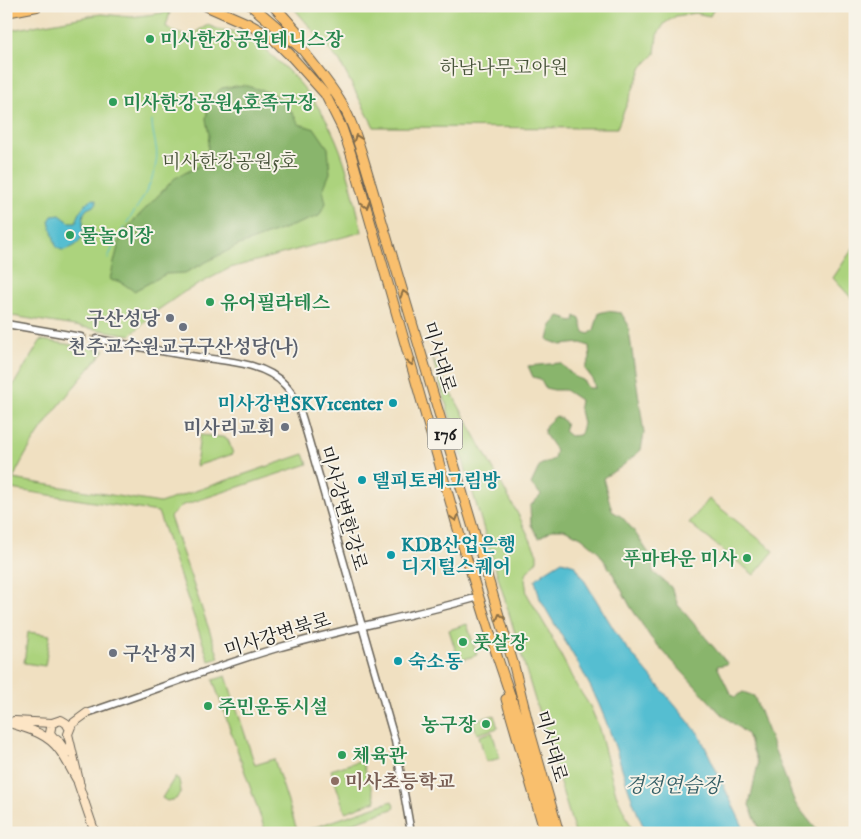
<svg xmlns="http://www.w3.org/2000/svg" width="861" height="839" viewBox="0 0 861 839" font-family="'IM FELL English','Noto Serif KR',serif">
<rect width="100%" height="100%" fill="#f7f3e8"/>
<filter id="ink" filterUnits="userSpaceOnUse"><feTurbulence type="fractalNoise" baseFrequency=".02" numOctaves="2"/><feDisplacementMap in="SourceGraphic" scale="10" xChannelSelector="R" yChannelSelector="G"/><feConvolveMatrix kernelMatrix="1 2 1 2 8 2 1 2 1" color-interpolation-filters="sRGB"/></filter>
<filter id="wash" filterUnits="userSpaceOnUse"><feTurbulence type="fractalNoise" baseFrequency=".0096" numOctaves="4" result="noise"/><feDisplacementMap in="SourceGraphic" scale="20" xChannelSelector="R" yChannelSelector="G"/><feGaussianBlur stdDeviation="1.12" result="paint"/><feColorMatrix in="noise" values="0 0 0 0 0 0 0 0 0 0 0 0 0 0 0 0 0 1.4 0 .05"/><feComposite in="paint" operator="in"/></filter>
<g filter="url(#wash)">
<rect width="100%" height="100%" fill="#f0e0c1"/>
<path fill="#acd37d" stroke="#64784c" d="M292,6H715L710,16L695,13L676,16L665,23L657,35L655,54L642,67L617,128L374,127L340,62Z
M170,12L166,27L187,37L208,25C212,27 217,29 222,30C227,31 232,30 237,32C254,39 267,51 280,63C336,115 346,160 362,232L230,268L184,292L155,312L131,335L6,315V31L101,14L131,17Z
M855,245V302L833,278Z
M41,340L105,350C72,389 34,432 13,479L160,503L304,454L308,464L181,506L170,517L219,658L209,661L158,512L11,489L6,493V397Z
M432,357L520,518L537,554V560L527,572L525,579L527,594L549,632L576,685L590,706L598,725L616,794L634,833H575Z
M200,435L222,437L228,439L233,454L196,466Z
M709,499L774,551L754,575L689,523Z
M467,624L477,655L459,661L449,630Z
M28,632L50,635L45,666L24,663Z
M226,676L255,765L274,759L298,833L392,801L395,808L324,833H266L213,680Z
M494,715L498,728L477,734L473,721Z
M492,732L500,758L486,762L479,736Z
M362,760L376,801L345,812L331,770Z
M175,777L179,780L181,791L176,799L167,801L162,798Z"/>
<path fill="#89b56c" stroke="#526844" d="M243,85C276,94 281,93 299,124L315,129L328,148L330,173L323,190L326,203L319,216L237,246L185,273L166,274L134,291L119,281H113L110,279L121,234L175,178L197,167L207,155L209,135L206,119L209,99L222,88Z
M607,311L621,313L628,324L644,433L641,450L621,467L603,478L612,511L622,517L634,531L652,558L653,572L671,587L678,605L728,664L717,666L729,691L735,697L743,692L754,696L795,803L819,833H761L749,805L758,764L747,734L721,714L651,638L630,606L613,574L597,550L581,537L564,529H553L539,538L531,525L530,506L541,495L531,484L540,465L554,459L556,450L544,433L546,425L556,416L562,419L566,425L564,431L570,436L580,435L583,423L579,406L580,400L565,390H554L545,388L540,379L533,377L528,366L560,363L575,377L583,380L588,388H595L592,378L585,369L590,358L589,346L581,343L561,345L548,340L551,327L559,316L566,318L570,322L574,321L575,316L580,319L584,332L589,334L594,330L599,313Z"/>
<path fill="#54bed1" stroke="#386d76" d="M93,199L96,200V205L87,209L84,213C81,228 88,243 67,249C62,251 60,250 56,246L49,221L52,216L60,215L69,222H76C80,213 83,202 93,199Z
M562,561L575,565L621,641L699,734L746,833H647L645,830C627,793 620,756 605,719C589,677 562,638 540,599L535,580L546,571Z"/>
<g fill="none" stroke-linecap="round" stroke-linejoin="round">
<path stroke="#54bed1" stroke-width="1" d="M108,259C119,225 150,200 156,163C159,148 152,136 152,121"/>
</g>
</g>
<g filter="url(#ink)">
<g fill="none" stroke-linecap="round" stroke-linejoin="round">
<path stroke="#c6b9a0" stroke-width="6" stroke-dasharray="6 3" stroke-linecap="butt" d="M81,337L97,339"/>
<defs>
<path id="tertiary" d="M6,324L81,337
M97,339C128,345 160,351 191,356C221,361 264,361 285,385C298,398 302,417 307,434L395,741L411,833
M87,713C150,692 213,667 277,648C344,629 412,616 479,597"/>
<path id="secondary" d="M14,721L52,723
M6,722C26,728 48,733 60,751C68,762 73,774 80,785
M57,739L67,753
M58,740L54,738L50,733L52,723L61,720L66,723L69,728
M79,781L68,734L72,724L87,713
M78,783L95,833"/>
<path id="primary" d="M301,48C314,65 328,81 339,99C350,116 356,135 362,154L514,666L531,735L559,833
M290,55L325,94L342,128L351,154L462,543L498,659L523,733L552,833
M506,699L545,833"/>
<path id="motorway" d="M207,6L248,24L273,38L290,55
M252,6L301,48
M274,6L298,33L301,48
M6,12L37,6"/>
</defs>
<use href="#tertiary" stroke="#666156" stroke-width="9"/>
<use href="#secondary" stroke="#666156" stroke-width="10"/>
<use href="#primary" stroke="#666156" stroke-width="11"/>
<use href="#motorway" stroke="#666156" stroke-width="12"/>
<use href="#tertiary" stroke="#fff" stroke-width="6"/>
<use href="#secondary" stroke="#fde5c5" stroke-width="8"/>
<use href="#primary" stroke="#f9bf6d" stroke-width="9"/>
<use href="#motorway" stroke="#f9bf6d" stroke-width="10"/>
</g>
<defs><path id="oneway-chevron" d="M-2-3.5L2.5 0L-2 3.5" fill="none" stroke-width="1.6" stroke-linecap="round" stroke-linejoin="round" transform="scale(1.25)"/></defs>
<g stroke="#8a6e44">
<use href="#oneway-chevron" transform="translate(357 138) rotate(-109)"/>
<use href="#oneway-chevron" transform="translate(366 205) rotate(74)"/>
<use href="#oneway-chevron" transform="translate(404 294) rotate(-107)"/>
<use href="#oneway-chevron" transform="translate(411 362) rotate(74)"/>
<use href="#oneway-chevron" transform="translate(455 518) rotate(74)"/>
<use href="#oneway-chevron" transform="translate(500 617) rotate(-107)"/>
</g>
</g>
<g fill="#2e9e5b" stroke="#f7f3e8" stroke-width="2">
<circle cx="150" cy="39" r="5"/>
<circle cx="113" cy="102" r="5"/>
<circle cx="70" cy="235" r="5"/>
<circle cx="210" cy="302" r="5"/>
<circle cx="747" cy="558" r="5"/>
<circle cx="463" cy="642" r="5"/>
<circle cx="208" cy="706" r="5"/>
<circle cx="486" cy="724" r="5"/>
<circle cx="342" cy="755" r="5"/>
</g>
<g fill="#6b7280" stroke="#f7f3e8" stroke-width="2">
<circle cx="170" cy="318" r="5"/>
<circle cx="183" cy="327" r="5"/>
<circle cx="285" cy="427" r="5"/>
<circle cx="113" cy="653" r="5"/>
</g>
<g fill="#0f9aa8" stroke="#f7f3e8" stroke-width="2">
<circle cx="393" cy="403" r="5"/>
<circle cx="362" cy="480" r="5"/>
<circle cx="391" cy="555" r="5"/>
<circle cx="398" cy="661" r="5"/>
</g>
<circle fill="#8d6e63" stroke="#f7f3e8" stroke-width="2" cx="335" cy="781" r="5"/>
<g text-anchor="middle" stroke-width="4" stroke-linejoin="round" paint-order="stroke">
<rect fill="#f7f3e8" stroke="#5e5c59" stroke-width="1" x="427.5" y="418.5" width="35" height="31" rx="4"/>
<g font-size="18" font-weight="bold" fill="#1c1c1c">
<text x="445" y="440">176</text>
</g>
<g font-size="19" font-weight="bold" fill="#27864d" stroke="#f7f3e8" text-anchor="start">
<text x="160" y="46">미사한강공원테니스장</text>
<text x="123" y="109">미사한강공원4호족구장</text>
<text x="80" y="242">물놀이장</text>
<text x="220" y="309">유어필라테스</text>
<text x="737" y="565" text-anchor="end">푸마타운 미사</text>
<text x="473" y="649">풋살장</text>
<text x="218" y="713">주민운동시설</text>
<text x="476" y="731" text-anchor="end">농구장</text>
<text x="352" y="762">체육관</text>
</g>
<g font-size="19" fill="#475339" stroke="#f7f3e8">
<text x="504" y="74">하남나무고아원</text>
<text x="230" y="168">미사한강공원5호</text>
</g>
<g font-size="19" font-weight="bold" fill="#5b616d" stroke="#f7f3e8" text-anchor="end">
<text x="160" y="325">구산성당</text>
<text x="183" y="353" text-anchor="middle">천주교수원교구구산성당(나)</text>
<text x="275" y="434">미사리교회</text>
<text x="123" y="660" text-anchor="start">구산성지</text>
</g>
<g font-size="19" fill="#1c1c1c" stroke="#f7f3e8">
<text transform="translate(440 357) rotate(73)" y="7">미사대로</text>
<text transform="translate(344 508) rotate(74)" y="7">미사강변한강로</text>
<text transform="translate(277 634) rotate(-17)" y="7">미사강변북로</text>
<text transform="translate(552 746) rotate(74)" y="7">미사대로</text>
</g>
<g font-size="19" font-weight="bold" fill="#0d838f" stroke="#f7f3e8" text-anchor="start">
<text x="383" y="410" text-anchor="end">미사강변SKV1center</text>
<text x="372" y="487">델피토레그림방</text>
<text x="401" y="551">KDB산업은행<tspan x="401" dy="22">디지털스퀘어</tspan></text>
<text x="408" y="668">숙소동</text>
</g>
<g font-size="19" font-weight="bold" fill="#785e54" stroke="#f7f3e8" text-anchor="start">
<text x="345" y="788">미사초등학교</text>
</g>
<g font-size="20" font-style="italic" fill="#325d64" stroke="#f7f3e8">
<text x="673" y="792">경정연습장</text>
</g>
</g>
<rect width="861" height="839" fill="none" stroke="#f7f3e8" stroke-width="25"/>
</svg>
